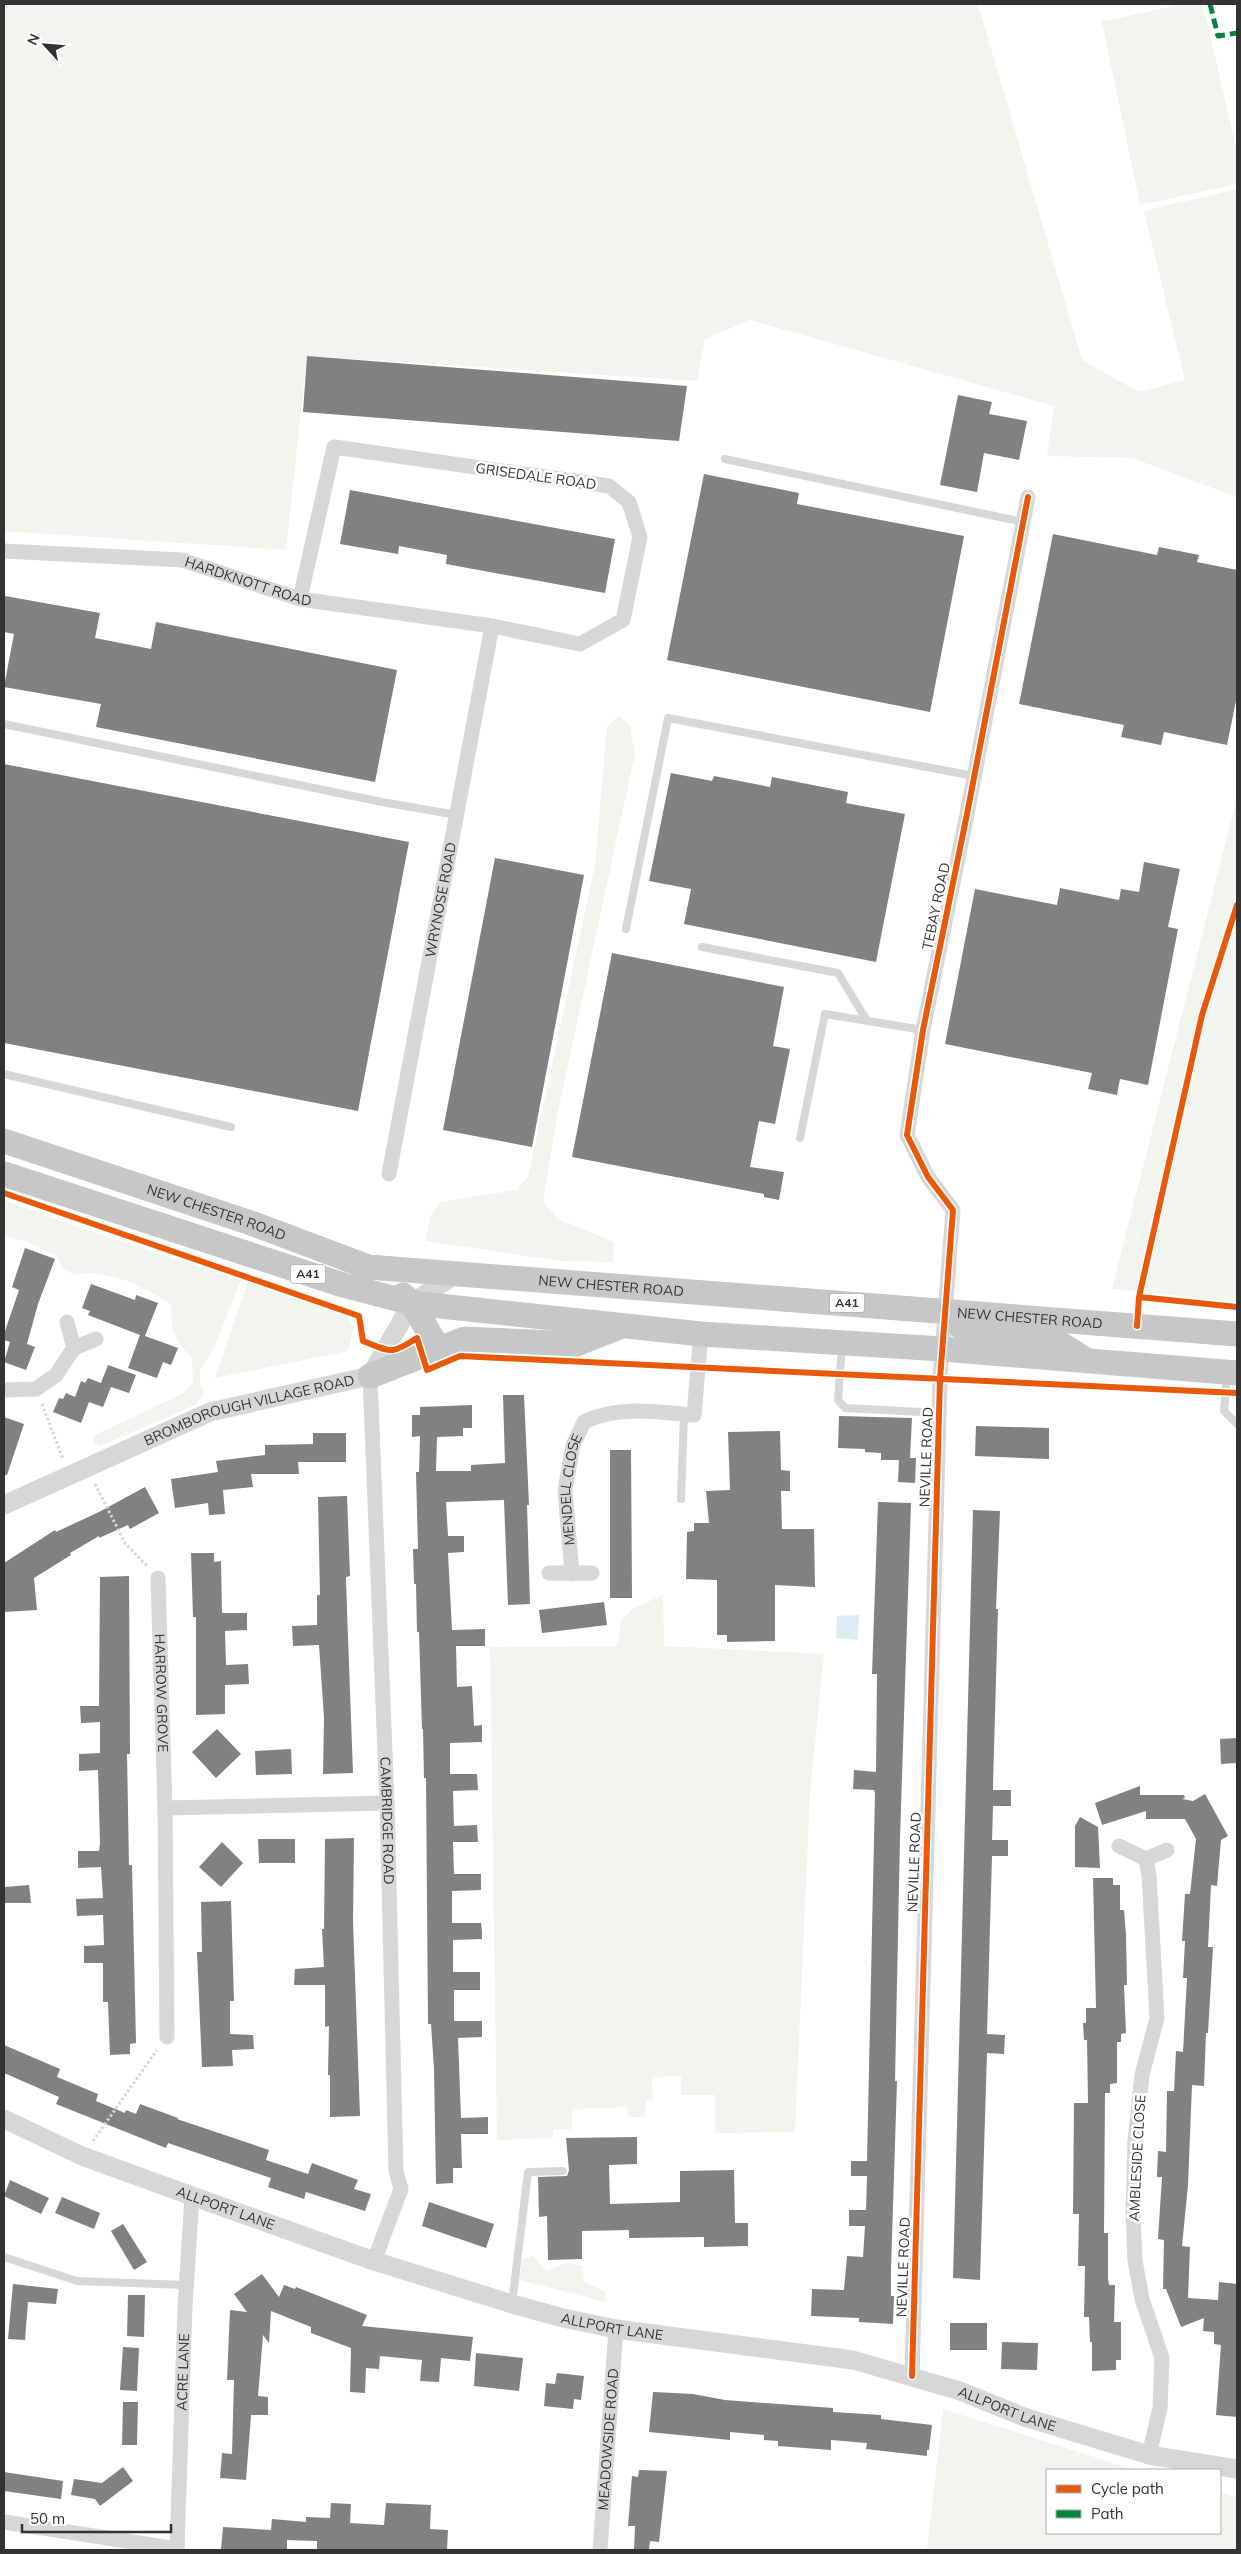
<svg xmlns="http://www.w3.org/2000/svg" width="1241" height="2554" viewBox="0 0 1241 2554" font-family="Mulish,sans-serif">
<rect width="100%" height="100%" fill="#fff"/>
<path fill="#f1f5ed" d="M4,4H978L1082,360L1139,392L1185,380L1144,211L1237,189V497L1132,458L1047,456L1054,406L750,320L705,339L697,381L307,356L286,550L4,531Z
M1181,4H1203L1237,152V184L1140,205L1102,22Z
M619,716L630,726L635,754L558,1111L543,1202L558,1219L614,1242L613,1262L561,1261L425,1241L431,1215L441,1202L516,1190L528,1177L595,865L607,726Z
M1237,797V1302L1112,1289Z
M4,1200L86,1230L241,1280L215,1346L200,1370V1384L204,1393L197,1404L100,1446L95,1443L93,1436L184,1393L193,1382L192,1358C173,1338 171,1331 171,1305C145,1286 106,1268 74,1275L61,1266L57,1256L27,1242L4,1236Z
M248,1282L344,1313L354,1327L348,1351L215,1378Z
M663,1595L664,1646L824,1654L810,1793L795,2132L715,2133V2095H681V2076L652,2077L653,2100L646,2101L645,2117H628L627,2107L572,2109V2129L553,2130V2138L497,2140L490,1647L617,1646L622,1619L634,1608Z
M533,2256L547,2271L567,2262L582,2266L584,2281L605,2292L606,2302L519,2280L523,2258Z
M943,2409L1135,2470H1047V2533H1220V2492L1237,2497V2550H927Z"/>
<path fill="#ddebf3" d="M859,1615L858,1640L836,1638L837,1616Z"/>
<path fill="#818181" d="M307,356L687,386L679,441L303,412Z
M958,395L992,402L989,414L1027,421L1019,460L984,453L977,492L940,485Z
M704,474L799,493L797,504L964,536L930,712L667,660Z
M350,490L615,539L605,593L446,564L447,555L399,546L398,554L340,544Z
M1053,534L1157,555L1159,547L1199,555L1197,562L1237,570V696L1227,745L1164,732L1161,745L1121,737L1124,725L1019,704Z
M5,596L100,613L95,638L151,649L156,622L397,670L375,782L96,727L101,704L4,687L14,634L4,632Z
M4,764L409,842L358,1111L4,1043Z
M671,773L712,781L714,776L770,787L772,777L848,792L846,803L905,814L876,962L684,924L691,889L649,881Z
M495,858L584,875L532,1147L443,1130Z
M1144,862L1180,869L1168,927L1178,929L1148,1085L1120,1079L1117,1095L1088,1089L1092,1073L945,1044L975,889L1057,905L1060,888L1119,900L1121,889L1139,892Z
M612,953L784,987L773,1046L790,1049L775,1124L759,1121L750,1167L784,1172L779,1200L764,1197V1194L572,1157Z
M25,1248L55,1259L38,1304L27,1344L35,1347L26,1370L4,1362L10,1342L4,1340V1334L19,1290L12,1287Z
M91,1284L135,1300L136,1295L158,1303L145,1336L178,1348L171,1365L163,1362L157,1378L128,1368L140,1335L88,1315L90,1311L82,1308Z
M108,1365L136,1375L129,1393L111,1387L103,1407L89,1402L81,1423L53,1412L59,1398L63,1399L66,1393L75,1397L81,1381L85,1383L88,1378L101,1383Z
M503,1395H524L529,1505H527L530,1604L508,1605L504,1500L446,1502L448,1536H464V1552L448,1553L452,1630L485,1629V1646H456L457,1687L472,1686L474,1726L482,1725V1742L450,1743V1774H477L478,1790L453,1791L454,1826L477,1825L478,1842H453L454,1874H481V1890L452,1891V1923H481L482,1931V1939L453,1940V1972H480V1990H454V2021H482V2037L458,2038L461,2118L488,2117V2134H461L462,2168H453V2183L436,2184L434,2069L431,2024H428L426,1778H424L423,1729H422L419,1632H417L416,1584H414L413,1549H418L416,1472H419L420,1436L412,1437V1415H420V1407L472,1405V1428H463V1436L437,1437L436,1471H471V1465L505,1463Z
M839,1416L912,1418L910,1458H916L915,1483L898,1482L899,1460H881V1453L865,1452V1449L838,1448Z
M4,1417L24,1424L7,1475H4Z
M976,1426L1049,1428V1459L975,1456Z
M780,1431L781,1470L790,1471V1491H781L782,1529H814L815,1587L775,1585V1641L727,1642V1635H717V1580L686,1579L687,1532L694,1531V1523H709L706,1491L730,1490L728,1432Z
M313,1433H346V1462H298L299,1474H251L253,1487L223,1490L225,1514L209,1515L208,1503L175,1508L171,1479L218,1472L216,1461L265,1455V1445L313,1444Z
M610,1450H631L632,1598H610Z
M145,1487L159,1513L130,1529L128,1525L99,1538V1536L70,1553L71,1555L34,1578L37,1610L4,1612V1563L55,1530L56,1532L99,1512Z
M347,1496L350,1576L346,1577L347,1610L353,1773L323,1774L324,1718L319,1645L293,1646L292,1626L317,1625V1595H320L318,1497Z
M878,1502L911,1503L900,1838L895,2081H897L891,2269V2296H894L893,2324L859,2322V2318L811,2316L812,2289L844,2290L847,2256L863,2257L865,2226H849V2210H866L867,2176H851V2161H867L875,1793L874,1790L853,1789L854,1770L876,1772L877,1674H872Z
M973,1510L1000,1511L996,1609H998L993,1785V1790H1011V1806H993L992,1840H1008V1856H992L987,2034L1005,2035L1004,2054L987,2053L980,2280L953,2278Z
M191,1553H214V1562L221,1561L222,1613H247V1630L225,1631L226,1665L248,1664L249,1684L225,1685V1714L196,1715V1617H193Z
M129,1576L130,1754H127L129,1865H132L136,2043L130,2044V2054L110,2055L108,2002H103V1963H84V1946L104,1945L103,1915L77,1916L76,1899L103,1898L101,1867L78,1868V1851H99L100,1843L98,1770L79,1771V1754L100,1753V1722L81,1723L80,1706H99L100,1577Z
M604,1602L607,1625L542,1633L539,1610Z
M217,1729L241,1754L216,1778L192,1752Z
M1237,1738V1763L1221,1764L1220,1739Z
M291,1749L292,1774L256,1775L255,1751Z
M1140,1786V1795H1184L1185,1798L1182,1799L1193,1801L1205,1794L1228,1836L1221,1840L1217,1886L1211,1885L1208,1947H1213L1208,2033H1206L1204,2086L1192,2085L1188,2185L1182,2246L1190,2247L1188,2298L1218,2300L1219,2282L1237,2284V2417L1216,2415L1221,2345L1214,2344V2332L1203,2331L1204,2318L1181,2327L1166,2289H1163L1164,2240L1158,2239L1162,2177H1157L1158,2151L1166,2152L1167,2091H1174L1176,2051L1183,2052L1187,1978H1183L1185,1941H1182L1185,1894H1190L1196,1839L1185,1819H1146V1811L1102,1825L1095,1803Z
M1080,1817L1098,1827L1100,1868L1075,1867V1826Z
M354,1838L353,1921L360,2116L330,2117V2075H328L329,2026L325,2027V1985H294L295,1969L324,1967L322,1929H324L325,1839Z
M258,1839H295V1863H259Z
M222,1842L243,1863L221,1887L199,1867Z
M1093,1878H1113V1885H1120V1910H1124L1126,1935L1127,1985H1124L1126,2033L1121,2034V2042H1117V2083L1110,2084V2093H1105L1104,2233H1108V2278L1109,2285H1115L1114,2322H1121V2360H1116V2370L1092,2371V2342H1090L1089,2317H1084L1085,2266H1078L1079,2214H1073L1074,2103H1088L1087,2040H1084L1083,2023H1086V2008H1096Z
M29,1885L31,1903H4V1887Z
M231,1901L234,2001H230V2034L253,2035L254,2049L232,2050L233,2066L202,2067L197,1952H202L201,1902Z
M4,2045L60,2069L57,2077L98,2094L96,2101L125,2113L126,2110L136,2114L140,2104L178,2118L177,2119L269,2150L266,2160L308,2174L312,2163L358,2180L354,2189L371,2194L365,2211L306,2192L304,2199L268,2187L271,2178L168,2143L166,2148L56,2104L59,2097L4,2073Z
M637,2137V2164L609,2165L610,2204L680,2202V2171L734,2170L735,2223H748V2246L704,2247V2237L629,2238V2230L582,2231V2259L548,2260L547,2216L539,2217L538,2177L567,2176L569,2170L566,2138Z
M10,2180L49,2198L41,2214L4,2196Z
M62,2197L100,2213L94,2229L55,2213Z
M429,2202L494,2224L486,2248L422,2226Z
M123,2224L147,2262L134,2270L111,2231Z
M262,2274L279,2297L284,2285L295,2289L296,2287L367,2315L362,2326L473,2337L470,2361L441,2358L439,2382L420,2381L422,2360L380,2356L379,2369L366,2368L365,2393L350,2392L351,2348L311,2333V2327L271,2311L269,2343L263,2335L258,2396L268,2397V2415H251L246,2480L220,2478L222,2453L232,2454L234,2380H227L230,2310L247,2312L234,2294Z
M13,2284L58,2289L56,2304L28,2302L25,2340L8,2339Z
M128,2295H145L144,2337L127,2336Z
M950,2323H987V2350H950Z
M1002,2342L1038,2343L1037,2370L1001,2369Z
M123,2347L139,2348L137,2391L120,2390Z
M476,2353L523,2358L519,2391L474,2386Z
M557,2373L584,2376L581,2400L574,2399L573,2409L544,2406L546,2383L555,2384Z
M653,2392L693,2394L725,2400L833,2408V2412L881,2415V2419L932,2425L929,2450H927V2456L866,2449L867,2443L831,2440V2450L778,2446V2441L764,2440V2435L730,2432V2440L649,2432Z
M123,2402H138L137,2445H122Z
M123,2467L133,2481L100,2506L95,2499L71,2495L74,2479L102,2483Z
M639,2470L667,2471L659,2542L650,2541L649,2550H634L635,2526H628L632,2476L638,2477Z
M4,2472L63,2481L61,2499L4,2491Z
M331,2503L351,2504L350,2523L384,2525L386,2503L431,2505L430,2529L448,2530L447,2550H317V2541L287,2540V2550L221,2549L223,2527L271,2530L272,2519L306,2522V2517L330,2518Z"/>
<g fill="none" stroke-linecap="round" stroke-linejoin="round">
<path stroke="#d6d6d6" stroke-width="3" stroke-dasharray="2.5 2.5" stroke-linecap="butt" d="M42,1404L63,1459
M95,1484L125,1543L147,1566
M93,2141L157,2050"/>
<path stroke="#d7d7d7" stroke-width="8" d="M725,459L1023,522
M4,724L382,802L457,815
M626,929L668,718L974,776
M702,947L838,973L867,1021
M4,1074L231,1127
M800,1138L825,1014L923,1030
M842,1345L838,1400L845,1408L940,1413
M1227,1374L1224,1411L1237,1424
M681,1499L684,1414
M4,2257L77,2281L186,2285
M512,2304L528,2172L563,2171"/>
<g stroke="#d7d7d7" stroke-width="15">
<path id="s1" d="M4,551L182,560L300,599L492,626L580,644L623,620L640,537L629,502L609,486L334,447L300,599"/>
<path id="s2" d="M389,1174L492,626"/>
<path d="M67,1322L74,1348"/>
<path id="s3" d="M370,1376L387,1803L396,2171L401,2189L374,2261"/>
<path d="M4,1390L36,1389L56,1375L74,1348L96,1339"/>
<path d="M549,1573H592"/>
<path id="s4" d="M572,1574L565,1490L573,1445L584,1422C618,1405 656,1412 694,1415L701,1334"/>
<path id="s5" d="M158,1578L165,1808L387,1803"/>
<path d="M165,1808L167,2037"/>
<path d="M1119,1846L1146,1859L1149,1875L1157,2018L1142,2075L1135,2141L1133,2212L1135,2260L1142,2299L1162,2358L1160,2408L1149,2455"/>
<path d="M1146,1859L1167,1850"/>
<path d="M912,2376L940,1379L953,1210L928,1177L907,1135L923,1030L967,814L1028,497"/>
<path d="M4,2522L177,2549"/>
<path id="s6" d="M177,2550L185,2307L192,2196"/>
<path id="s7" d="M600,2550L616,2329"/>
</g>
<g stroke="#d7d7d7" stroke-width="19">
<path id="s8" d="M4,1505L210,1412L370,1376L412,1303L456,1274"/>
<path id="s9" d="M4,2119L82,2156L192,2196L374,2261L512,2304L563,2318L616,2329L853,2360L960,2391L1024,2417L1149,2455L1237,2469"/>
</g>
<g stroke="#c7c7c7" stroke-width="25">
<path id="s10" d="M4,1141L251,1223L368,1267L1237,1334"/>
<path d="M4,1174L343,1285L412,1303L701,1334L942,1349L1237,1373"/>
<path d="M403,1295L412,1303L439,1350"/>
<path d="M945,1311L965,1331L1049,1337L1083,1358"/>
<path d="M370,1376L465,1339L576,1344L617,1328"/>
</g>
<path stroke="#00873e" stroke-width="5" stroke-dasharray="10 5" stroke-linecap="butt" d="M1210,4L1218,36L1237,33"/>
<defs>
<path id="cycleway" d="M4,1193L359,1316L363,1341C391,1352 391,1355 417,1338L427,1370L460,1356L1237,1393
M1139,1297L1237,1307
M1137,1326L1139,1297L1202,1015L1237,905
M912,2376L940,1379L953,1210L928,1177L907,1135L923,1030L967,814L1028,497"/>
</defs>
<use href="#cycleway" stroke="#fff" stroke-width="9"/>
<use href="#cycleway" stroke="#e8590c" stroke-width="6"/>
</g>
<g text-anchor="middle" stroke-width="5" stroke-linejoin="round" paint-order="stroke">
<g fill="#fff" stroke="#707070" stroke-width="1">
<rect x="290.5" y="1264.5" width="35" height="19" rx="4"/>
<rect x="829.5" y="1293.5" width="35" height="19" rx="4"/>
</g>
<g font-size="12" font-weight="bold" fill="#333">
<text x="308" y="1278">A41</text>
<text x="847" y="1307">A41</text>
</g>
<g font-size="14" fill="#333" stroke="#fff">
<text transform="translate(536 476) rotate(8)" y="5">GRISEDALE ROAD</text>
<text dy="5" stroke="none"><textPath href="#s1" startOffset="248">HARDKNOTT ROAD</textPath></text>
<text dy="5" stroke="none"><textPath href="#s2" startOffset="279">WRYNOSE ROAD</textPath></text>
<text transform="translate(936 906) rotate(-78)" y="5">TEBAY ROAD</text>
<text dy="5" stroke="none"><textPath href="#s10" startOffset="224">NEW CHESTER ROAD</textPath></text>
<text dy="5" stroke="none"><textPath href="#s10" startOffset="629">NEW CHESTER ROAD</textPath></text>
<text dy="5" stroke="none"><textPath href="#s10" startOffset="1049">NEW CHESTER ROAD</textPath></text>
<text dy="5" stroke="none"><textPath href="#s8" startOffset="264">BROMBOROUGH VILLAGE ROAD</textPath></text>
<text transform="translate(926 1457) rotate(-88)" y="5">NEVILLE ROAD</text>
<text dy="5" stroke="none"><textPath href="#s4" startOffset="85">MENDELL CLOSE</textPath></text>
<text dy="5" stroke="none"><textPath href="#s5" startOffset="115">HARROW GROVE</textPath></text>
<text dy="5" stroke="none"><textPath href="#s3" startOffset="445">CAMBRIDGE ROAD</textPath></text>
<text transform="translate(914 1862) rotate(-88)" y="5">NEVILLE ROAD</text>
<text transform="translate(1137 2158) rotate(-87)" y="5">AMBLESIDE CLOSE</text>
<text dy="5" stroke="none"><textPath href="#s9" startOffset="239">ALLPORT LANE</textPath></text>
<text transform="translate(903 2267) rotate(-88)" y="5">NEVILLE ROAD</text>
<text dy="5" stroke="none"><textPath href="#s9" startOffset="644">ALLPORT LANE</textPath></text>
<text dy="5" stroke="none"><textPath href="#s6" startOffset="178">ACRE LANE</textPath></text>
<text dy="5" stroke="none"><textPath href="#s9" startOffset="1049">ALLPORT LANE</textPath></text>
<text dy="5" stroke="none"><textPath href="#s7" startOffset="111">MEADOWSIDE ROAD</textPath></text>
</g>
</g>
<rect width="1241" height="2554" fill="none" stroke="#333333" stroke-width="10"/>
<rect x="1046" y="2469" width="175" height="65" fill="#ffffff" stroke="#adadad"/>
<rect x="1056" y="2485" width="25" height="8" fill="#e8590c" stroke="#adadad"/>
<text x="1091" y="2494" font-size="15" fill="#333333">Cycle path</text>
<rect x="1056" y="2510" width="25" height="8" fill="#00873e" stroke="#adadad"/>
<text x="1091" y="2519" font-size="15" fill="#333333">Path</text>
<g transform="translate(45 45) rotate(296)" stroke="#ffffff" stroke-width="4" paint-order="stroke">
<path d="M0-4L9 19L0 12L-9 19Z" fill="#333333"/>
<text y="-8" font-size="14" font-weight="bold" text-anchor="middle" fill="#333333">N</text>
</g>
<path d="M22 2524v8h149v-8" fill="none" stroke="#333333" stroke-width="2.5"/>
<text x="30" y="2524" font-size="15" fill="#333333" stroke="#ffffff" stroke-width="4" paint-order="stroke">50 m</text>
</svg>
